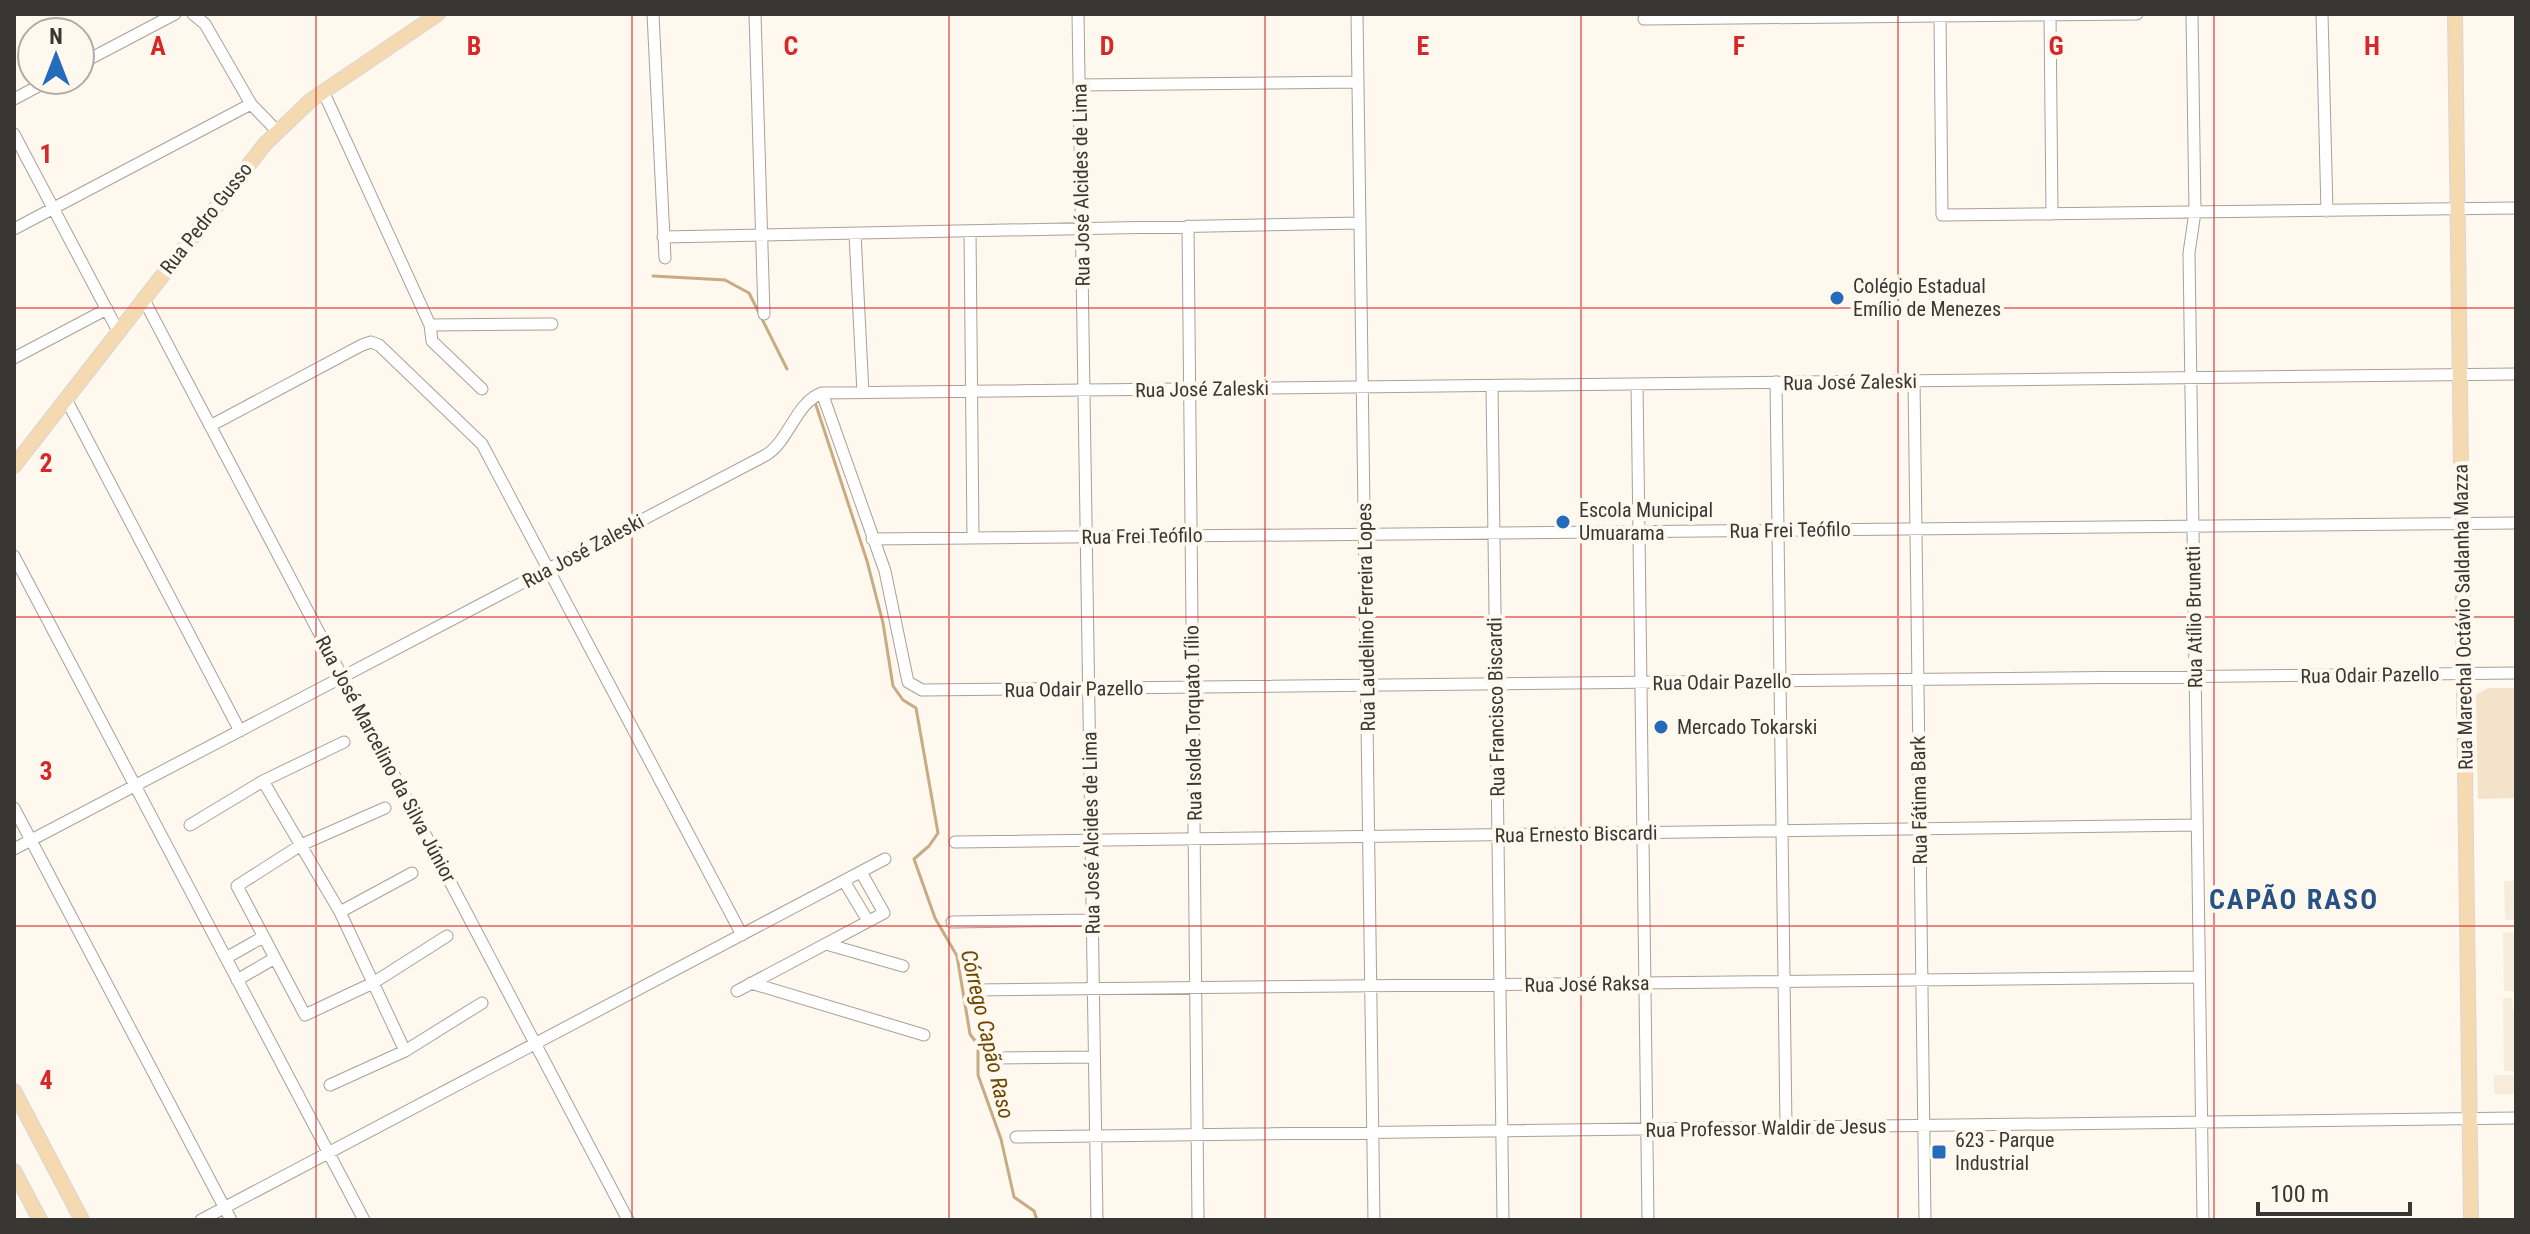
<svg xmlns="http://www.w3.org/2000/svg" width="2530" height="1234" viewBox="0 0 2530 1234" font-family="'Roboto Condensed',sans-serif">
<rect width="100%" height="100%" fill="#fff8ee"/>
<path fill="#f7ecdc" d="M2504,881H2516V920H2505Z
M2516,932V991H2504L2503,933Z
M2503,998H2512L2513,1011H2516V1071H2504Z
M2494,1075H2516V1094H2494Z"/>
<path fill="#f5e2ca" d="M2488,688H2516V798L2478,799L2476,695Z"/>
<g fill="none" stroke-linecap="round" stroke-linejoin="round">
<path stroke="#c7ab85" stroke-width="3" d="M653,276L725,280L749,293L787,369
M815,402L867,561L883,623L893,686L903,700L916,708L938,833L929,846L914,859L935,918L957,956L970,1034L978,1045V1075L1001,1139L1014,1197L1034,1211L1037,1220"/>
<defs>
<path id="minor" d="M193,14L205,24L251,104L277,131
M653,14L665,258
M755,14L764,314
M1078,14L1097,1220
M1357,14L1374,1220
M2050,14L2052,214
M2192,14L2195,212L2189,253L2203,1220
M2322,14L2327,211
M1940,16L1942,215L2516,208
M1644,19L2137,14
M80,64L175,14
M1079,85L1358,82
M323,91L430,325L432,341L482,389
M14,99L50,80
M14,134L118,331
M1188,226L1198,1220
M14,229L251,104
M970,232L973,538
M855,234L863,393
M663,237L1360,223
M143,298L628,1220
M430,325L552,324
M14,358L107,309
M1914,381L1925,1220
M1776,382L1786,1127
M1637,384L1648,1220
M1492,386L1503,1220
M822,393L885,571L908,682L922,690L2516,673
M66,399L240,731
M210,426L362,345L371,342L379,345L482,444L742,935
M872,539L2516,523
M14,556L364,1220
M263,781L340,912L405,1051
M14,808L231,1220
M385,808L301,845L237,886L305,1015L373,983L447,936
M190,825L263,781L344,742
M955,842L2197,825
M14,849L766,455C789,441 796,402 822,393L2516,374
M844,881L868,921
M340,912L412,873
M952,922L1092,920
M826,944L903,966
M226,958L263,937
M237,980L275,958
M751,983L924,1035
M974,990L2199,977
M737,991L884,913L861,872
M993,1058L1094,1057
M330,1085L405,1051L482,1003
M1016,1137L2516,1118
M201,1220L885,859"/>
<path id="major" d="M2455,14L2471,1220
M14,466L265,144L311,100L438,14
M14,1091L82,1220
M14,1171L40,1220"/>
</defs>
<use href="#minor" stroke="#a8a199" stroke-width="13"/>
<use href="#major" stroke="#d7d7d6" stroke-width="16"/>
<use href="#minor" stroke="#fff" stroke-width="11"/>
<use href="#major" stroke="#f5d9b0" stroke-width="14"/>
</g>
<path fill="none" stroke="#d62828" stroke-width="2" stroke-opacity="0.55" d="M316,14V1220M632,14V1220M949,14V1220M1265,14V1220M1581,14V1220M1898,14V1220M2214,14V1220M14,308H2516M14,617H2516M14,926H2516"/>
<g fill="#246bbc" stroke="#fff8ee" stroke-width="3">
<circle cx="1837" cy="298" r="8"/>
<circle cx="1563" cy="522" r="8"/>
<circle cx="1661" cy="727" r="8"/>
<rect x="1931" y="1144" width="16" height="16" rx="4"/>
</g>
<g text-anchor="middle" stroke-width="8" stroke-linejoin="round" paint-order="stroke">
<g font-size="20" fill="#393733" stroke="#fff8ee">
<text transform="translate(1081 185) rotate(-91)" y="7">Rua José Alcides de Lima</text>
<text transform="translate(206 218) rotate(-52)" y="7">Rua Pedro Gusso</text>
<text transform="translate(1850 382) rotate(-1)" y="7">Rua José Zaleski</text>
<text transform="translate(1202 389) rotate(-1)" y="7">Rua José Zaleski</text>
<text transform="translate(1790 530) rotate(-1)" y="7">Rua Frei Teófilo</text>
<text transform="translate(1142 536) rotate(-1)" y="7">Rua Frei Teófilo</text>
<text transform="translate(583 551) rotate(-28)" y="7">Rua José Zaleski</text>
<text transform="translate(1366 617) rotate(-91)" y="7">Rua Laudelino Ferreira Lopes</text>
<text transform="translate(2194 617) rotate(-91)" y="7">Rua Atílio Brunetti</text>
<text transform="translate(2463 617) rotate(-91)" y="7">Rua Marechal Octávio Saldanha Mazza</text>
<text transform="translate(2370 675) rotate(-1)" y="7">Rua Odair Pazello</text>
<text transform="translate(1722 682) rotate(-1)" y="7">Rua Odair Pazello</text>
<text transform="translate(1074 689) rotate(-1)" y="7">Rua Odair Pazello</text>
<text transform="translate(1496 707) rotate(-91)" y="7">Rua Francisco Biscardi</text>
<text transform="translate(1193 723) rotate(-91)" y="7">Rua Isolde Torquato Tílio</text>
<text transform="translate(386 759) rotate(62)" y="7">Rua José Marcelino da Silva Júnior</text>
<text transform="translate(1919 800) rotate(-91)" y="7">Rua Fátima Bark</text>
<text transform="translate(1091 833) rotate(-91)" y="7">Rua José Alcides de Lima</text>
<text transform="translate(1576 834) rotate(-1)" y="7">Rua Ernesto Biscardi</text>
<text transform="translate(1587 984) rotate(-1)" y="7">Rua José Raksa</text>
<text transform="translate(1766 1128) rotate(-1)" y="7">Rua Professor Waldir de Jesus</text>
</g>
<g font-size="20" fill="#393733" stroke="#fff8ee" text-anchor="start">
<text x="1853" y="293">Colégio Estadual<tspan x="1853" dy="23">Emílio de Menezes</tspan></text>
<text x="1579" y="517">Escola Municipal<tspan x="1579" dy="23">Umuarama</tspan></text>
<text x="1677" y="734">Mercado Tokarski</text>
<text x="1955" y="1147">623 - Parque<tspan x="1955" dy="23">Industrial</tspan></text>
</g>
<g font-size="22" font-style="italic" fill="#6e4802" stroke="#fff8ee">
<text transform="translate(988 1034) rotate(77)" y="8">Córrego Capão Raso</text>
</g>
<g font-size="28" font-weight="bold" letter-spacing="2" fill="#265286" stroke="#fff8ee">
<text x="2294" y="909">CAPÃO RASO</text>
</g>
</g>
<g font-size="26" text-anchor="middle" font-weight="bold" fill="#d62828" stroke="#fff8ee" stroke-width="8" stroke-linejoin="round" paint-order="stroke">
<text x="158" y="55">A</text>
<text x="474" y="55">B</text>
<text x="791" y="55">C</text>
<text x="1107" y="55">D</text>
<text x="1423" y="55">E</text>
<text x="1739" y="55">F</text>
<text x="2056" y="55">G</text>
<text x="2372" y="55">H</text>
<text x="46" y="163">1</text>
<text x="46" y="472">2</text>
<text x="46" y="780">3</text>
<text x="46" y="1089">4</text>
</g>
<rect width="2530" height="1234" fill="none" stroke="#393733" stroke-width="32"/>
<g transform="translate(56 56)"><circle r="38" fill="#fff8ee" stroke="#b0aba3" stroke-width="2"/>
<path d="M0-6L14 30L0 20L-14 30Z" fill="#246bbc"/>
<text y="-12" font-size="22" font-weight="bold" text-anchor="middle" fill="#393733">N</text>
</g>
<path d="M2258 1202v12h152v-12" fill="none" stroke="#393733" stroke-width="4"/>
<text x="2270" y="1202" font-size="24" fill="#393733" stroke="#fff8ee" stroke-width="6" paint-order="stroke">100 m</text>
</svg>
